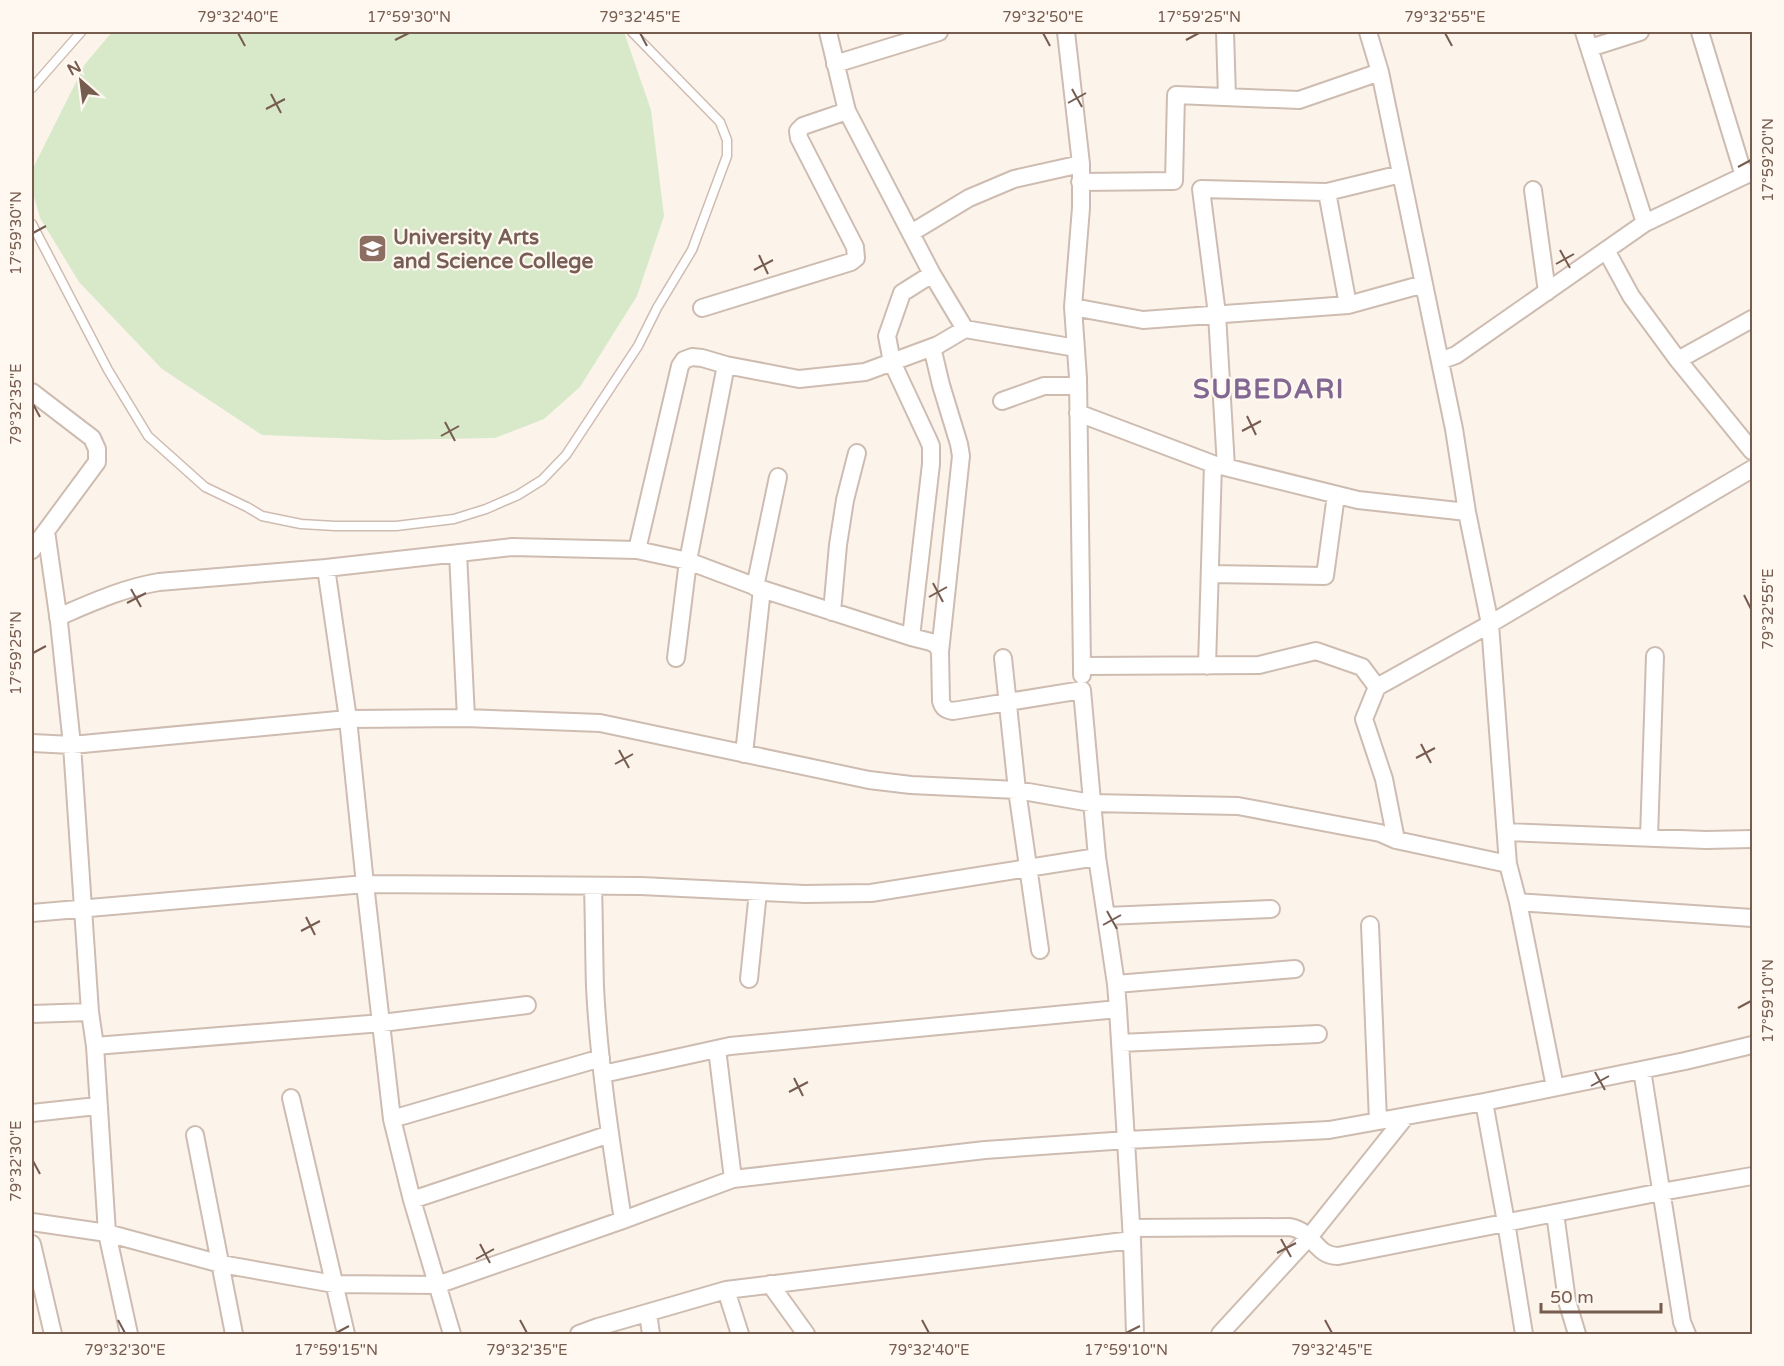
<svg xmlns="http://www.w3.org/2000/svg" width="1784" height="1366" viewBox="0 0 1784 1366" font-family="'Varela Round',sans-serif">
<rect width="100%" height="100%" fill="#fcf4eb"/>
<path fill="#d8e9c9" d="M112,32H624L651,110L664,216L637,296L580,387L544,419L495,438L385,440L262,435L162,369L79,282L40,218L33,193L34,166L85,64Z"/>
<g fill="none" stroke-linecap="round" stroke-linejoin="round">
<defs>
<path id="service" d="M32,88L81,32
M32,224L108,370L148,436L205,487L247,507L262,516L301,524L335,526H396L454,519L486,509L518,495L542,480L566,455L638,346L657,308L692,250L727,156V140L720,122L632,32"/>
<path id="minor" d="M828,32L847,111L932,274L965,329
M1066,32L1081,164V208L1073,307
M1225,32L1227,97
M1368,32L1380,72L1454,429L1467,512L1490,624L1508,864L1518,902L1555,1087
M1584,32L1645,223
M1700,32L1744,176
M1590,48L1640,32
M835,64L939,32
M1080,182L1174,181L1176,95L1299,100L1380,72
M1533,190L1547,292
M1327,192L1401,174
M911,233L969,198L1014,179L1081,164
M1606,250L1631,296L1678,360L1752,451
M1348,305L1424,284
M702,308L851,262L856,258L855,247L799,138L798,131L803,126L847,111
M932,347L941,385L959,444L961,456L940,652
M1678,360L1752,319
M1440,361L1456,355L1645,223L1752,172
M32,392L92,438L97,449V462L32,550
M1002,401L1044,386H1078
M1078,413L1213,464L1358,500L1467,512
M46,531L59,622L72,745L90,1012L95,1046L107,1233L129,1334
M637,550L680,366L684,360L692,357L702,358L726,365L799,379L865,372L938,345L965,329L1076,348
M458,553L466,718
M326,568L348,719L365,884L392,1119L412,1200L452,1334
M1210,574L1325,576L1336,495
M755,587L778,477
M832,612L838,545L845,500L857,453
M58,617C91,603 123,588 159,582L326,568L512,547L637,550L688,561L762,589L911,637L931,642L937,645L940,652L941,701C943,708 946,710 953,711L1082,690L1097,857L1116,984L1118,1009L1132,1240L1135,1334
M911,637L931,464V446L928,439L892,362L887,336L902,293L932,274
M676,658L688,561L726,365
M1003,658L1017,790L1040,950
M1082,666L1078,378L1073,307L1143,320L1348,305L1327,192L1201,189L1217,314L1226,467
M1207,666L1213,464
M1082,675V666L1259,665L1316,651L1362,667L1377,687L1490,624L1752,469
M1377,687L1364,719L1384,779L1396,840
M32,743L72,745L348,719L466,718L600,723L869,780L911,785L1017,790L1091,803L1238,806L1380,833L1396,840L1508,864
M744,754L762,589
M1506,832L1706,840L1752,839
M1649,838L1655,656
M593,886C594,919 594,953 595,987C599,1065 611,1143 623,1220
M1518,902L1752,918
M32,913L365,884L641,886L805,894L871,893L1097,857
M1106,916L1271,909
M1370,925L1378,1121
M749,979L758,892
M1116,984L1295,969
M32,1014L90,1012
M1120,1043L1318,1034
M95,1046L382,1023L527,1005
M717,1049L733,1179
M1642,1070L1682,1322L1687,1334
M603,1074L730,1046L1118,1009
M291,1098L346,1334
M1484,1102L1506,1222L1524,1334
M32,1113L97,1106
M392,1119L601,1058
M195,1135L234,1334
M412,1200L610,1134
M1555,1213L1567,1301L1577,1334
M32,1222L107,1233L221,1264L334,1284L437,1285L623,1220L733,1179L985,1150L1127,1140L1329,1130L1484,1102L1685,1061L1752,1045
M1131,1228L1290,1227C1315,1232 1315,1256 1338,1256L1661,1192L1752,1176
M32,1244L53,1334
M770,1284L806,1334
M726,1290L740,1334
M648,1313L651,1334
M579,1334L598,1327L726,1290L1132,1240
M1220,1334L1310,1236L1406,1116"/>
</defs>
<use href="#service" stroke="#cebcb1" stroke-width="11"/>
<use href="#minor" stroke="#cebcb1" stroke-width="20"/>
<use href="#service" stroke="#fff" stroke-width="8"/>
<use href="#minor" stroke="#fff" stroke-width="16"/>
</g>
<path fill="none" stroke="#765b4f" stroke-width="2" d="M238,33L245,46M640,33L647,46M1043,33L1050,46M1445,33L1452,46M395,40L409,33M1186,40L1199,33M1072,89L1082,107M271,94L281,113M1068,103L1086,93M266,109L285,99M1738,167L1751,160M33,233L46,226M1560,250L1570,268M759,255L768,274M1556,264L1574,254M754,270L773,260M33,404L40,417M1247,416L1256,435M445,422L455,441M1242,431L1261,421M441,436L459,426M933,583L943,602M131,589L141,607M1744,595L1751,609M929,597L947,587M127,603L146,593M33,653L46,646M1421,744L1431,763M619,750L629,768M1416,758L1435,748M615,764L633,754M1107,911L1117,929M306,917L315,935M1103,925L1121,915M301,931L320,921M1738,1008L1751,1001M1595,1072L1605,1090M794,1078L803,1096M1591,1086L1609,1076M789,1092L808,1082M33,1161L40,1174M1281,1239L1291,1257M480,1244L490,1263M1277,1253L1296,1243M476,1259L494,1249M118,1320L125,1333M520,1320L527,1333M922,1320L929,1333M1325,1320L1332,1333M336,1333L349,1326M1126,1333L1140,1326"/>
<defs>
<symbol id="university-square" viewBox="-11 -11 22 22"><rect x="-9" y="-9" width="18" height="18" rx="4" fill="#8d6e63" stroke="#fef8f1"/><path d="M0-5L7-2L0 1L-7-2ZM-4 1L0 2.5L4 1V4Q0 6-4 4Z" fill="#fff"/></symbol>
</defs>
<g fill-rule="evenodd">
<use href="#university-square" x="356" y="232" width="33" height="33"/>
</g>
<g text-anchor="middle" stroke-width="4.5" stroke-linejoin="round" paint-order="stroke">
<g font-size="21" font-weight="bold" fill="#785e54" stroke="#fef8f1" text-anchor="start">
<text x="393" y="244">University Arts<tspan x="393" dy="24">and Science College</tspan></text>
</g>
<g font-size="27" font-weight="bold" letter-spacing="1.5" fill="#816791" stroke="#fef8f1">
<text x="1269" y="398">SUBEDARI</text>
</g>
</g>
<rect width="1784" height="1366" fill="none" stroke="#fef8f1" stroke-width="66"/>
<g transform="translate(81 81) rotate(332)" stroke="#fef8f1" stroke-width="4.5" paint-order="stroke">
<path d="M0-4.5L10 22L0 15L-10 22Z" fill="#765b4f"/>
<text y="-9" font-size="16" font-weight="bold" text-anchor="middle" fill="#765b4f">N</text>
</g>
<path d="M1541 1303v9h120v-9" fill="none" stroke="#765b4f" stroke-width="3"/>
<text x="1550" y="1303" font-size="18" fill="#765b4f" stroke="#fef8f1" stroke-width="4.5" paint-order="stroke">50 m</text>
<rect x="33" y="33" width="1718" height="1300" fill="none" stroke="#765b4f" stroke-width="2"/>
<g font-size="15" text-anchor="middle" fill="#765b4f">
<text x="238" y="22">79°32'40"E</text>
<text x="409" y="22">17°59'30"N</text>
<text x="640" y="22">79°32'45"E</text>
<text x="1043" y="22">79°32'50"E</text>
<text x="1199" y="22">17°59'25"N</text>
<text x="1445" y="22">79°32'55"E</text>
<text transform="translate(1768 160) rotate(-90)" y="5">17°59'20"N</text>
<text transform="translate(16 233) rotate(-90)" y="5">17°59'30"N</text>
<text transform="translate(16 404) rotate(-90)" y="5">79°32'35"E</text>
<text transform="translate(1768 609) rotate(-90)" y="5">79°32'55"E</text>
<text transform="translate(16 653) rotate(-90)" y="5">17°59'25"N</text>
<text transform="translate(1768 1001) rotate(-90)" y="5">17°59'10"N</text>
<text transform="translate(16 1161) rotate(-90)" y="5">79°32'30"E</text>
<text x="125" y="1355">79°32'30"E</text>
<text x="336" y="1355">17°59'15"N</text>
<text x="527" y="1355">79°32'35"E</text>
<text x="929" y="1355">79°32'40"E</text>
<text x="1126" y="1355">17°59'10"N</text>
<text x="1332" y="1355">79°32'45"E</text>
</g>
</svg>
